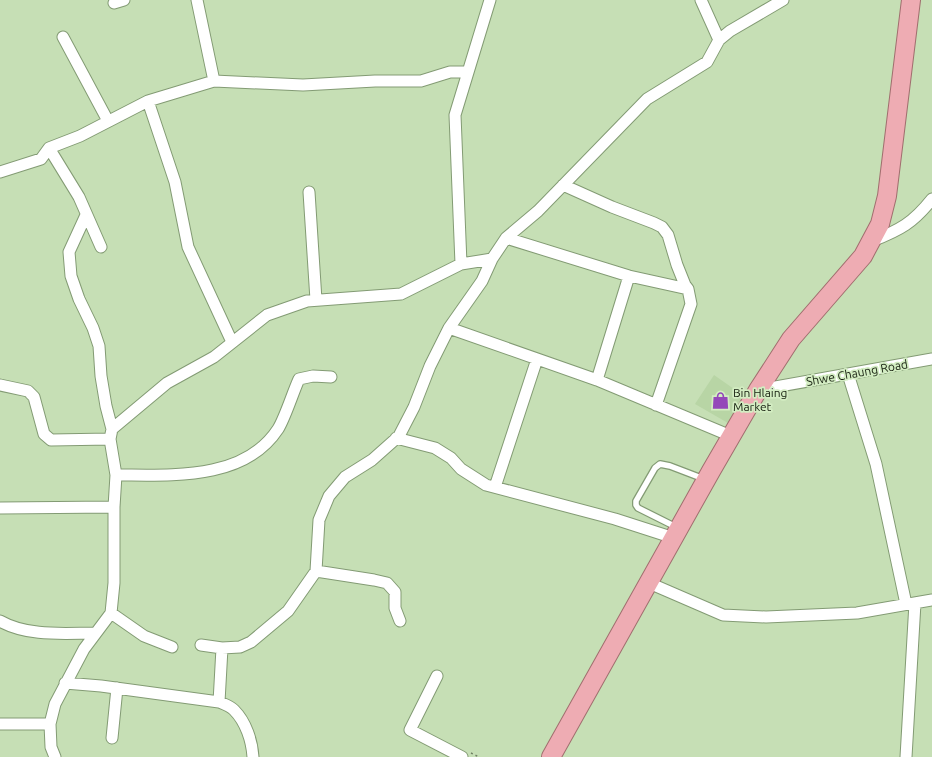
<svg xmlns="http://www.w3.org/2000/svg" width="932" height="757" viewBox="0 0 932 757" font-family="Ubuntu,sans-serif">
<rect width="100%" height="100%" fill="#c6dfb5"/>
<path fill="#b8d5a5" d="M714,375L744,396L728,423L695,404Z"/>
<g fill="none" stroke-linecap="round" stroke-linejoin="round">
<defs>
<path id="service" d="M676,527L638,508L636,505V501L655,468L660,464L670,466L704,479"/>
<path id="minor" d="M197,0L214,81
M701,0L719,40
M114,3L124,0
M63,37L108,121
M148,101L175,182L188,247L232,342
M49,148L79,197L101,247
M0,172L41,159L49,148L80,136L148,101L214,81L303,85L375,81H421L450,72H468
M563,185L612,207L654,223L662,227L668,235L677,265L685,285L688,289L691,304L656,405
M309,192L316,300
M86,215L69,252L71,276L79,299L93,328L99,346L101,376L106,406L112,429
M506,238L629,276L688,289
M872,241C900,230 913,223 932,199
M461,264L455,115L490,0
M449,328L597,380L731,436
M848,374L876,464L906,604
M597,380L629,276
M0,385L28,391L34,397L44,434L51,440L110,439
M758,390L932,359
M396,438L435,448L451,458L461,469L486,485L615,519L674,538
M116,475C171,475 244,481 278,429C285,418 293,392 299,379L313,376L331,377
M495,487L537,359
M0,508L114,507
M316,571L374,580L387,583L395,592V608L400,621
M649,583L723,615L766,617L857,613L932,600
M111,613L144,636L172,647
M0,621C28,637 65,633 96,633
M201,645L222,648L240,647L251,642L288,611L316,571L319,520L329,496L345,477L372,460L399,436L414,407L430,366L449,328L482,281L492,259
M437,676L410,730L462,757
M65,683L101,686L219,702C224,704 230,706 234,710C246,722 252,741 253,757
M219,702L222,648
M0,724H50
M112,738L117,688
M55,757L51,747L50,724L55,704L84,649L111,613L114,583V507L116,475L110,439L112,429L167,383L214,357L267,315L307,301L401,294L461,264L492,259L506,238L538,211L647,99L707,62L719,40L730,31L783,0
M906,757L915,603"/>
<path id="trunk" d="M551,757L711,471L758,390L791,339L863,256L880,224L887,196L911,0"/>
</defs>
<use href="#service" stroke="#839b74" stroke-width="8"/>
<use href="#minor" stroke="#839b74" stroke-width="13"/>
<use href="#trunk" stroke="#a06e6e" stroke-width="20"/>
<path stroke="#6f8063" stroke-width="1.5" stroke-dasharray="2 3" stroke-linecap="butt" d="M471,753L479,757"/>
<use href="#service" stroke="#fff" stroke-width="5.5"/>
<use href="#minor" stroke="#fff" stroke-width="11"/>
<use href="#trunk" stroke="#eeacb3" stroke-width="18"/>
</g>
<defs>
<symbol id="shop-bare" viewBox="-9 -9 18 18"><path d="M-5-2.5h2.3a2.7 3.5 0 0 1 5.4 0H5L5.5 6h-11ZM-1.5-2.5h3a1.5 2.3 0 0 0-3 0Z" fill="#9448b9" stroke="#d3edc2" stroke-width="2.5" paint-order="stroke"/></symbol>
</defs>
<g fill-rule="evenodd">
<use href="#shop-bare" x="708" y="388" width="25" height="25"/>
</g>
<g text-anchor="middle" stroke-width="3.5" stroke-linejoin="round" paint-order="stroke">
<g font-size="12" fill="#172010" stroke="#d3edc2">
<text transform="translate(857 373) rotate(-10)" y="4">Shwe Chaung Road</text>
</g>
<g font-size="12" fill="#172010" stroke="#d3edc2" text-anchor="start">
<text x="733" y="397">Bin Hlaing<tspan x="733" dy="14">Market</tspan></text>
</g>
</g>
</svg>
